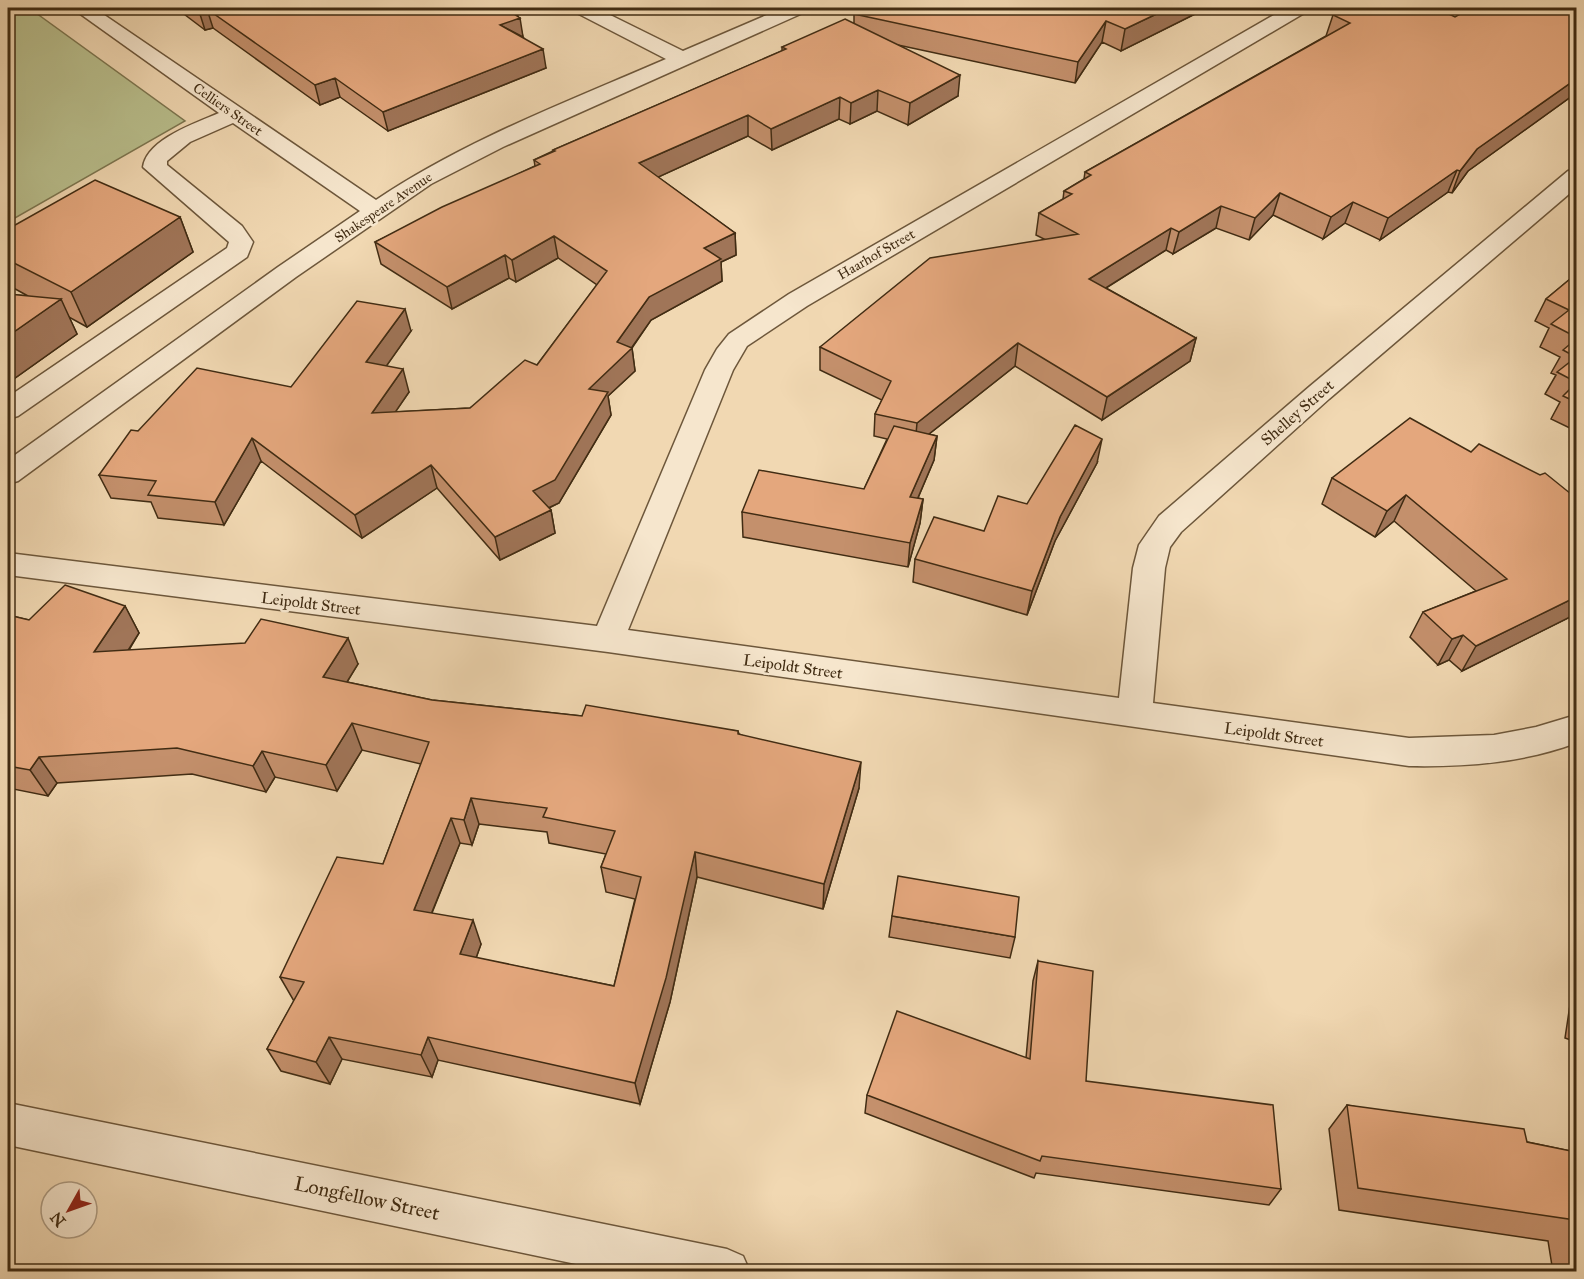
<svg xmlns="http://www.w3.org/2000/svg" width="1584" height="1279" viewBox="0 0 1584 1279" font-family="'IM FELL Great Primer',serif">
<rect width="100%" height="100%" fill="#f1d8b2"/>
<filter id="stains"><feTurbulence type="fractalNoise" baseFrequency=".00333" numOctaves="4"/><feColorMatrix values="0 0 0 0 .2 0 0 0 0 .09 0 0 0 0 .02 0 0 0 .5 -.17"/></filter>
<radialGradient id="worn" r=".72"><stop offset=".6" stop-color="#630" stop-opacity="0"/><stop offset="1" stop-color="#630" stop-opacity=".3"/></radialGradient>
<path fill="#b9bf8d" stroke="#7d7650" stroke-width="1.5" d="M8,8H29L185,121L8,222Z"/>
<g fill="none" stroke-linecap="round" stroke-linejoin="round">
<defs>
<path id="minor" d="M72,8H94L376,200C465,140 567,102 666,59L575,12L572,8H596L683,51L783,8H808L805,12L503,147L431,184L296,277L18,481L8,484V460L278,267L360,211L233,123L190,142L167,161V165L242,226L253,242L247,257L18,416L8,419V397L227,248L229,242L143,167C147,139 196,123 219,113Z
M1286,8H1309L1306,12L807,306L747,346L733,370L628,630L1119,698L1133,568L1139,545L1159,516L1309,387L1568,171L1576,169V188L1329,399L1181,532L1170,547L1165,568L1153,703L1409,738L1494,735L1536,727L1576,715V743C1522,763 1466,767 1409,766L608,652L8,575V553L597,626L705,370L717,349L729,334L789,294Z
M8,1103L727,1249L743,1256L750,1272H614L8,1145Z"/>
</defs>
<use href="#minor" stroke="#6d573b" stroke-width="3"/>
<use href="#minor" fill="#f6e6cd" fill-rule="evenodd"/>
</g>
<path fill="#c4906c" stroke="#412c13" stroke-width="1.5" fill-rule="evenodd" d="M176,8H516L523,37L546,68L388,131L340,97L320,105L213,28L205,30Z
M869,8H1207L1121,51L1102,42L1075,83L898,45L958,96L908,125L877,111L850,124L839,119L772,150L748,136L658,177L735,233L736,255L721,262L722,281L651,320L632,348L635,371L608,396L611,415L559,503L549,508L551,510L555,533L500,560L437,488L362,538L261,461L224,525L158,518L151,502L111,498L99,475L138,431L291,387L411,331L386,366L409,392L395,412L470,408L537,365L597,285L558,258L516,282L509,278L452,309L381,264L375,242L535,166L534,160L553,151V150L782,51V47L854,23V14Z
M1576,10V93L1468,171L1452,193L1448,192L1380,240L1345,223L1323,239L1273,215L1249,240L1216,228L1173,254L1166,250L1106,288L1196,338L1190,361L1102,420L1015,366L929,434L937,436L934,460L918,498L923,499L920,523L908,567L743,537L742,512L864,489L887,439L874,436L875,414L882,400L820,370V347L1044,239L1036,235L1039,213L1063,199L1064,191L1084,179L1085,172L1326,36L1333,15L1455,17Z
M180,217L193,252L87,327L69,317L77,334L8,383V294L28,296L8,285V229Z
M1576,274V431L1551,419L1560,402L1545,394L1556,375L1551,373L1560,357L1540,347L1549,328L1535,321L1546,299Z
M1471,452L1576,498V614L1462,671L1449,660L1438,665L1410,637L1423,612L1476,591L1394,521L1375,537L1322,504L1332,478Z
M1097,463L1055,541L1027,615L913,582L915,559L984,531Z
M125,606L139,633L129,650L358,664L347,682L432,700L582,716L738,731L739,734L859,788L823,909L697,877L670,1002L640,1104L438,1060L432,1077L342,1059L330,1084L281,1071L267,1049L294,1001L280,977L383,864L421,764L362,750L337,791L275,777L266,792L192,774L57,783L48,796L8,788V615L29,620ZM479,824L547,832L549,843L606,854L601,867L606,892L635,899L614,986L476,958L481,944L432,913L460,843L472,845Z
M892,916L1015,937L1010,958L889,937Z
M1038,961L1086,1081L1281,1189L1269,1205L1036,1173L1034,1178L865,1113L867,1095L1026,1058L1033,981Z
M1576,965V1042L1565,1038Z
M1347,1105L1576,1152V1272H1553L1548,1241L1339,1210L1329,1129Z"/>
<path fill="#a07558" stroke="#412c13" stroke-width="1.5" d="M504,8H516L517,19L520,18L523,37L500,25Z
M1169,8H1207L1121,51L1125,29Z
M207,9L213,28L205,30L199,11Z
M1106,21L1102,42L1075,83L1078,62Z
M543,49L546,68L388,131L383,112Z
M960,75L958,96L908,125L910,103Z
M335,78L340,97L320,105L315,85Z
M1576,79V93L1468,171L1452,193L1460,171L1477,149Z
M878,90L877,111L850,124L851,103Z
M840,97L839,119L772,150L771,129Z
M748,115V136L641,185L639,163Z
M1457,170L1448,192L1380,240L1388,218Z
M1280,193L1273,215L1249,240L1255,218Z
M1353,202L1345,223L1323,239L1331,217Z
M1221,206L1216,228L1173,254L1179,232Z
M180,217L193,252L87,327L71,292Z
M1171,228L1166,250L1085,301L1089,279Z
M735,233L736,255L721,262L722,281L651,320L630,350L632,348L635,371L608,396L611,415L559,503L537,513L533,491L589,389L617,342L649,297L704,248Z
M554,236L558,258L516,282L512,260Z
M505,255L509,278L452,309L447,287Z
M61,299L77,334L8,383V336Z
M405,309L411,331L373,385L366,362Z
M1196,338L1190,361L1102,420L1107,397Z
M1018,343L1015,366L915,445L917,423Z
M403,369L409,392L379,436L372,413Z
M937,436L934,460L908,521L910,497Z
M252,438L261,461L224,525L215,502Z
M1102,439L1097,463L1055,541L1027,615L1032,591L1060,517Z
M431,465L437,488L362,538L355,515Z
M1406,495L1394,521L1375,537L1387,511Z
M923,499L920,523L908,567L910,543Z
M551,510L555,533L500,560L495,537Z
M1576,597V614L1462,671L1476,646Z
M125,606L139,633L110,679L94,652Z
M1463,635L1449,660L1438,665L1452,639Z
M348,638L358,664L334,703L323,677Z
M352,723L362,750L337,791L326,765Z
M262,751L275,777L266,792L253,766Z
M39,757L57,783L48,796L30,770Z
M861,762L859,788L823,909L824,884Z
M471,798L479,824L472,845L464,820Z
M451,818L460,843L423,934L414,910Z
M695,852L697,877L670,1002L640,1104L635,1083Z
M473,920L481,944L469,978L460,954Z
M329,1037L342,1059L330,1084L316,1062Z
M428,1037L438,1060L432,1077L421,1055Z"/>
<path fill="#e4a77d" stroke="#412c13" stroke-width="1.5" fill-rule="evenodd" d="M194,8H505L520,18L500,25L543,49L383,112L335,78L315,85L207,9L199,11Z
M869,8H1169L1125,29L1106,21L1078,62L854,14Z
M1358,8H1436L1455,17L1471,8H1570L1576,10V79L1477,149L1460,171L1457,170L1388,218L1353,202L1331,217L1280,193L1255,218L1221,206L1179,232L1171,228L1089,279L1196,338L1107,397L1018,343L917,423L875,414L891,381L820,347L930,258L1078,234L1039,213L1072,194L1064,191L1091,175L1085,172L1350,23L1333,15Z
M845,19L960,75L910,103L878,90L851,103L840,97L771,129L748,115L639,163L735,233L704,248L721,259L649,297L617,342L632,348L589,389L608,392L555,480L533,491L551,510L495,537L431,465L355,515L252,438L215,502L148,495L156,481L99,475L131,430L138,431L197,368L291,387L357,301L405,309L366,362L403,369L372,413L470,408L525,360L537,365L607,271L554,236L512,260L505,255L447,287L375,242L442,207L540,164L534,160L555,151L553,150L786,49L782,47Z
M95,180L180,217L71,292L8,260V229Z
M1576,274V337L1551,324L1569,310L1546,299Z
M8,294L61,299L8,336Z
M1576,339V382L1557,372L1576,357L1563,350Z
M1576,383V402L1563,396Z
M1410,418L1471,452L1479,444L1540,475L1545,473L1576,498V597L1476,646L1463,635L1452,639L1423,612L1507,579L1406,495L1387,511L1332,478Z
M1075,425L1102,439L1060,517L1032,591L915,559L934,517L984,531L998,496L1027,504Z
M894,426L937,436L910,497L923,499L910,543L742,512L759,470L864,489Z
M65,585L125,606L94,652L245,643L261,619L348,638L323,677L432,700L582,716L586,705L738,731V734L861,762L824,884L695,852L666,978L635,1083L428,1037L421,1055L329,1037L316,1062L267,1049L304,982L280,977L337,857L383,864L429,742L352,723L326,765L262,751L253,766L177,748L39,757L30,770L8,766V615L29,620ZM471,798L547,808L543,817L615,831L601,867L641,877L614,986L460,954L473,920L414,910L451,818L464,820Z
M898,876L1019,897L1015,937L892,916Z
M1038,961L1093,971L1086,1081L1273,1105L1281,1189L1042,1156L1040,1161L867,1095L897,1011L1030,1059Z
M1347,1105L1524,1129L1527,1142L1576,1152V1227L1575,1220L1358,1188Z
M41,1268L43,1272H36Z"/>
<g text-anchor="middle" stroke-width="5" stroke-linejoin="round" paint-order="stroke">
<g font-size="14" fill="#412c13" stroke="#f6e6cd">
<text transform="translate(228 109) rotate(35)" y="5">Celliers Street</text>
<text transform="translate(383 207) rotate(-34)" y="5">Shakespeare Avenue</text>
<text transform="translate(876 254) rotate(-30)" y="5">Haarhof Street</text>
</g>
<g font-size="16" fill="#412c13" stroke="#f6e6cd">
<text transform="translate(1297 412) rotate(-41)" y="6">Shelley Street</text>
<text transform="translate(311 603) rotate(7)" y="6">Leipoldt Street</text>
<text transform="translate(793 666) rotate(8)" y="6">Leipoldt Street</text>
<text transform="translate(1274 734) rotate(8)" y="6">Leipoldt Street</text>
</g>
<g font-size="20" fill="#412c13" stroke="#f6e6cd">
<text transform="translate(367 1198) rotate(12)" y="7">Longfellow Street</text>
</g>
</g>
<rect width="1584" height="1279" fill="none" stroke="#f1d8b2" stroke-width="30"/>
<rect x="9" y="9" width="1566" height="1261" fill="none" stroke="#412c13" stroke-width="3"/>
<rect x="15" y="15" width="1554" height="1249" fill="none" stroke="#412c13" stroke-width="1.5"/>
<g transform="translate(69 1210) rotate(230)"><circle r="28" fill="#f6e6cd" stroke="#ae9c83" stroke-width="1.5"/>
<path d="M0-4.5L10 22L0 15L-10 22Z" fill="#8f2418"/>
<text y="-9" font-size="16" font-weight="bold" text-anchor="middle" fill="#412c13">N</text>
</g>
<rect width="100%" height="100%" filter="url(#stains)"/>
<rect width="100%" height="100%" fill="url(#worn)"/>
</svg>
